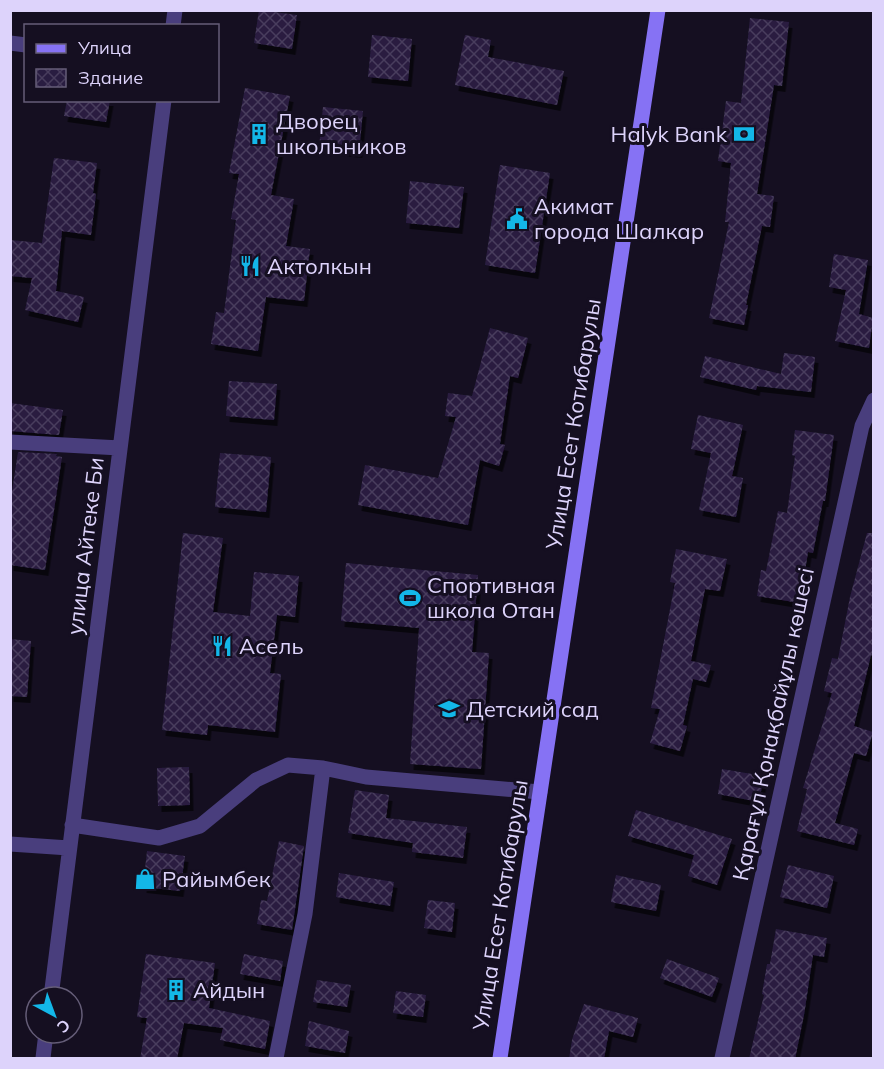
<svg xmlns="http://www.w3.org/2000/svg" width="884" height="1069" viewBox="0 0 884 1069" font-family="Mulish,sans-serif">
<defs>
<pattern id="building-cross-hatch" width="8" height="8" patternUnits="userSpaceOnUse" patternTransform="scale(1.5)"><rect width="8" height="8" fill="#291d41"/><path d="M0 0l8 8M0 8l8-8" fill="none" stroke="#483d5d"/></pattern>
<filter id="shadow"><feDropShadow dx="3.5" dy="6" stdDeviation="0" flood-color="#0009"/></filter>
</defs>
<rect width="100%" height="100%" fill="#150f21"/>
<path fill="url(#building-cross-hatch)" filter="url(#shadow)" d="M259,10L297,15L292,49L254,43Z
M750,18L789,22L782,86L774,85L757,194L774,196L770,227L762,226L746,305H748L744,325L709,318L729,222H725L731,163L718,161L726,101L741,103Z
M372,35L412,39L408,81L368,77Z
M465,35L491,40L488,57L564,71L557,105L455,85Z
M245,88L290,96L271,195L294,199L286,246L310,249L304,301L266,297L258,351L211,344L216,312L224,313L236,220L231,219L239,174L229,173Z
M67,100H110L106,122L64,116Z
M323,107L363,111L359,152L319,148Z
M54,158L97,163L93,193L96,194L91,235L62,231L56,291L84,297L78,322L25,310L32,278L10,276V240L42,243Z
M500,165L550,173L535,273L485,265Z
M410,181L464,187L459,228L406,223Z
M834,254L868,260L859,314L873,318L869,348L835,341L846,290L829,287Z
M490,328L528,338L518,378L510,376L500,444L505,445L499,466L480,460L468,525L358,505L365,465L438,478L456,417L445,416L448,393L472,396Z
M784,353L815,357L811,392L757,386L756,390L700,377L705,356L781,374Z
M229,381L277,384L274,420L226,416Z
M10,403L63,410L59,435L10,431Z
M698,415L743,425L732,476L743,478L736,517L699,510L711,453L691,449Z
M795,430L834,435L825,501H823L813,553L808,552L800,603L757,596L761,570L766,571L778,511L787,513L795,456L792,455Z
M18,452L57,454L56,456L62,457L45,570L10,565V504Z
M220,453L271,457L266,512L215,507Z
M183,533L223,538L213,612L250,616L254,572L299,576L295,617L277,615L270,673L281,674L275,732L208,725L207,735L162,730Z
M867,533H873V656L871,655L854,726L873,732L866,756L854,753L835,823L858,829L854,845L797,831L807,789L803,788L832,693L824,691L832,658L838,659L850,597Z
M676,549L727,559L720,591L705,589L691,661L711,665L706,682L693,679L683,725L687,726L680,751L650,743L660,709L651,708L675,583L670,582Z
M346,563L478,575L472,652L489,653L481,769L410,764L419,628L341,621Z
M10,639L31,641L27,697L10,696Z
M189,767L190,805L158,806L157,768Z
M722,769L764,776L759,802L718,794Z
M355,790L389,795L386,818L467,827L463,858L412,852L413,843L348,833Z
M636,810L732,839L717,885L688,876L694,855L628,836Z
M279,841L304,846L292,930L257,924L261,900L267,901Z
M147,851L185,856L180,891L143,887Z
M788,865L834,876L827,908L780,897Z
M339,873L394,882L390,906L336,897Z
M616,875L661,885L656,911L611,902Z
M428,900L455,903L452,932L424,928Z
M776,929L827,938L824,957L813,955L804,1015L795,1059H749L764,995L762,994L767,964H770Z
M146,954L215,963L209,1008L270,1021L265,1049L220,1040L223,1028L184,1023L177,1059H140L147,1018L137,1017Z
M244,954L283,961L280,981L240,974Z
M667,959L719,978L712,997L660,978Z
M317,980L351,985L347,1007L313,1002Z
M396,991L426,995L423,1017L393,1013Z
M584,1004L638,1018L633,1037L609,1031L604,1059H569L572,1040Z
M309,1021L349,1031L345,1053L305,1046Z"/>
<g fill="none" stroke-linecap="round" stroke-linejoin="round">
<path stroke="#493e7d" stroke-width="15" d="M173,26L175,10
M10,43L26,45
M10,442L120,448
M72,825L159,838L200,826L256,780L288,765L323,768L366,777L540,792
M10,844L69,848
M51,997L164,100
M43,1058L46,1033
M276,1058L305,914L323,768
M722,1058L862,426L874,400"/>
<path stroke="#8672f4" stroke-width="15" d="M500,1058L658,10"/>
</g>
<defs>
<symbol id="building-bare" viewBox="-9 -9 18 18"><path d="M-4-6H4V6H1V3H-1V6H-4ZM-2.5-4.3h1.7v1.8h-1.7ZM.8-4.3h1.7v1.8H.8ZM-2.5-1h1.7V.8h-1.7ZM.8-1h1.7V.8H.8Z" fill="#13b7e8" stroke="#150f21" stroke-width="2.5" paint-order="stroke"/></symbol>
<symbol id="bank-bare" viewBox="-9 -9 18 18"><path d="M-6-4H6V4H-6ZM0-2.3a2.3 2.3 0 1 0 0 4.6a2.3 2.3 0 1 0 0-4.6Z" fill="#13b7e8" stroke="#150f21" stroke-width="2.5" paint-order="stroke"/></symbol>
<symbol id="civic-bare" viewBox="-9 -9 18 18"><path d="M-.6-6.5H3V-4.5H.6V-3L4-1V1h2V6H-6V1h2V-1L-.6-3ZM-1.2 2.5V6h2.4V2.5Z" fill="#13b7e8" stroke="#150f21" stroke-width="2.5" paint-order="stroke"/></symbol>
<symbol id="restaurant-bare" viewBox="-9 -9 18 18"><path d="M-5-6h1v4h1v-4h1v4h1v-4h1v5L-1.5 .5V6h-2V.5L-5-1ZM5-6V6H3V1.5H1.5Q1.5-4 5-6Z" fill="#13b7e8" stroke="#150f21" stroke-width="2.5" paint-order="stroke"/></symbol>
<symbol id="stadium-bare" viewBox="-9 -9 18 18"><path d="M0-5a6.5 5 0 1 0 0 10a6.5 5 0 1 0 0-10ZM-3.5-1.8h7v3.6h-7Z" fill="#13b7e8" stroke="#150f21" stroke-width="2.5" paint-order="stroke"/></symbol>
<symbol id="school-bare" viewBox="-9 -9 18 18"><path d="M0-5L7-2L0 1L-7-2ZM-4 1L0 2.5L4 1V4Q0 6-4 4Z" fill="#13b7e8" stroke="#150f21" stroke-width="2.5" paint-order="stroke"/></symbol>
<symbol id="shop-bare" viewBox="-9 -9 18 18"><path d="M-5-2.5h2.3a2.7 3.5 0 0 1 5.4 0H5L5.5 6h-11ZM-1.5-2.5h3a1.5 2.3 0 0 0-3 0Z" fill="#13b7e8" stroke="#150f21" stroke-width="2.5" paint-order="stroke"/></symbol>
</defs>
<g fill-rule="evenodd">
<use href="#building-bare" x="244" y="119" width="30" height="30"/>
<use href="#bank-bare" x="729" y="119" width="30" height="30"/>
<use href="#civic-bare" x="502" y="204" width="30" height="30"/>
<use href="#restaurant-bare" x="235" y="251" width="30" height="30"/>
<use href="#stadium-bare" x="395" y="583" width="30" height="30"/>
<use href="#restaurant-bare" x="207" y="631" width="30" height="30"/>
<use href="#school-bare" x="434" y="694" width="30" height="30"/>
<use href="#shop-bare" x="130" y="864" width="30" height="30"/>
<use href="#building-bare" x="161" y="975" width="30" height="30"/>
</g>
<g text-anchor="middle" stroke-width="6" stroke-linejoin="round" paint-order="stroke">
<g font-size="22" fill="#ddd3fb" stroke="#150f21" text-anchor="start">
<text x="276" y="129">Дворец<tspan x="276" dy="25">школьников</tspan></text>
<text x="727" y="142" text-anchor="end">Halyk Bank</text>
<text x="534" y="214">Акимат<tspan x="534" dy="25">города Шалкар</tspan></text>
<text x="267" y="274">Актолкын</text>
<text x="427" y="593">Спортивная<tspan x="427" dy="25">школа Отан</tspan></text>
<text x="239" y="654">Асель</text>
<text x="466" y="717">Детский сад</text>
<text x="162" y="887">Райымбек</text>
<text x="193" y="998">Айдын</text>
</g>
<g font-size="22" fill="#ddd3fb" stroke="#150f21">
<text transform="translate(573 424) rotate(-81)" y="8">Улица Есет Котибарулы</text>
<text transform="translate(85 546) rotate(-83)" y="8">улица Айтеке Би</text>
<text transform="translate(773 724) rotate(-78)" y="8">Қарағұл Қонақбайұлы көшесі</text>
<text transform="translate(500 905) rotate(-81)" y="8">Улица Есет Котибарулы</text>
</g>
</g>
<rect width="884" height="1069" fill="none" stroke="#ddd3fb" stroke-width="24"/>
<rect x="24" y="24" width="195" height="78" fill="#150f21" stroke="#655d78" stroke-width="1.5"/>
<rect x="36" y="44" width="30" height="9" fill="#8672f4" stroke="#655d78" stroke-width="1.5"/>
<text x="78" y="54" font-size="18" fill="#ddd3fb">Улица</text>
<rect x="36" y="69" width="30" height="18" fill="url(#building-cross-hatch)" stroke="#655d78" stroke-width="1.5"/>
<text x="78" y="84" font-size="18" fill="#ddd3fb">Здание</text>
<g transform="translate(54 1015) rotate(139)"><circle r="28" fill="#150f21" stroke="#655d78" stroke-width="1.5"/>
<path d="M0-4.5L10 22L0 15L-10 22Z" fill="#13b7e8"/>
<text y="-9" font-size="16" font-weight="bold" text-anchor="middle" fill="#ddd3fb">С</text>
</g>
</svg>
